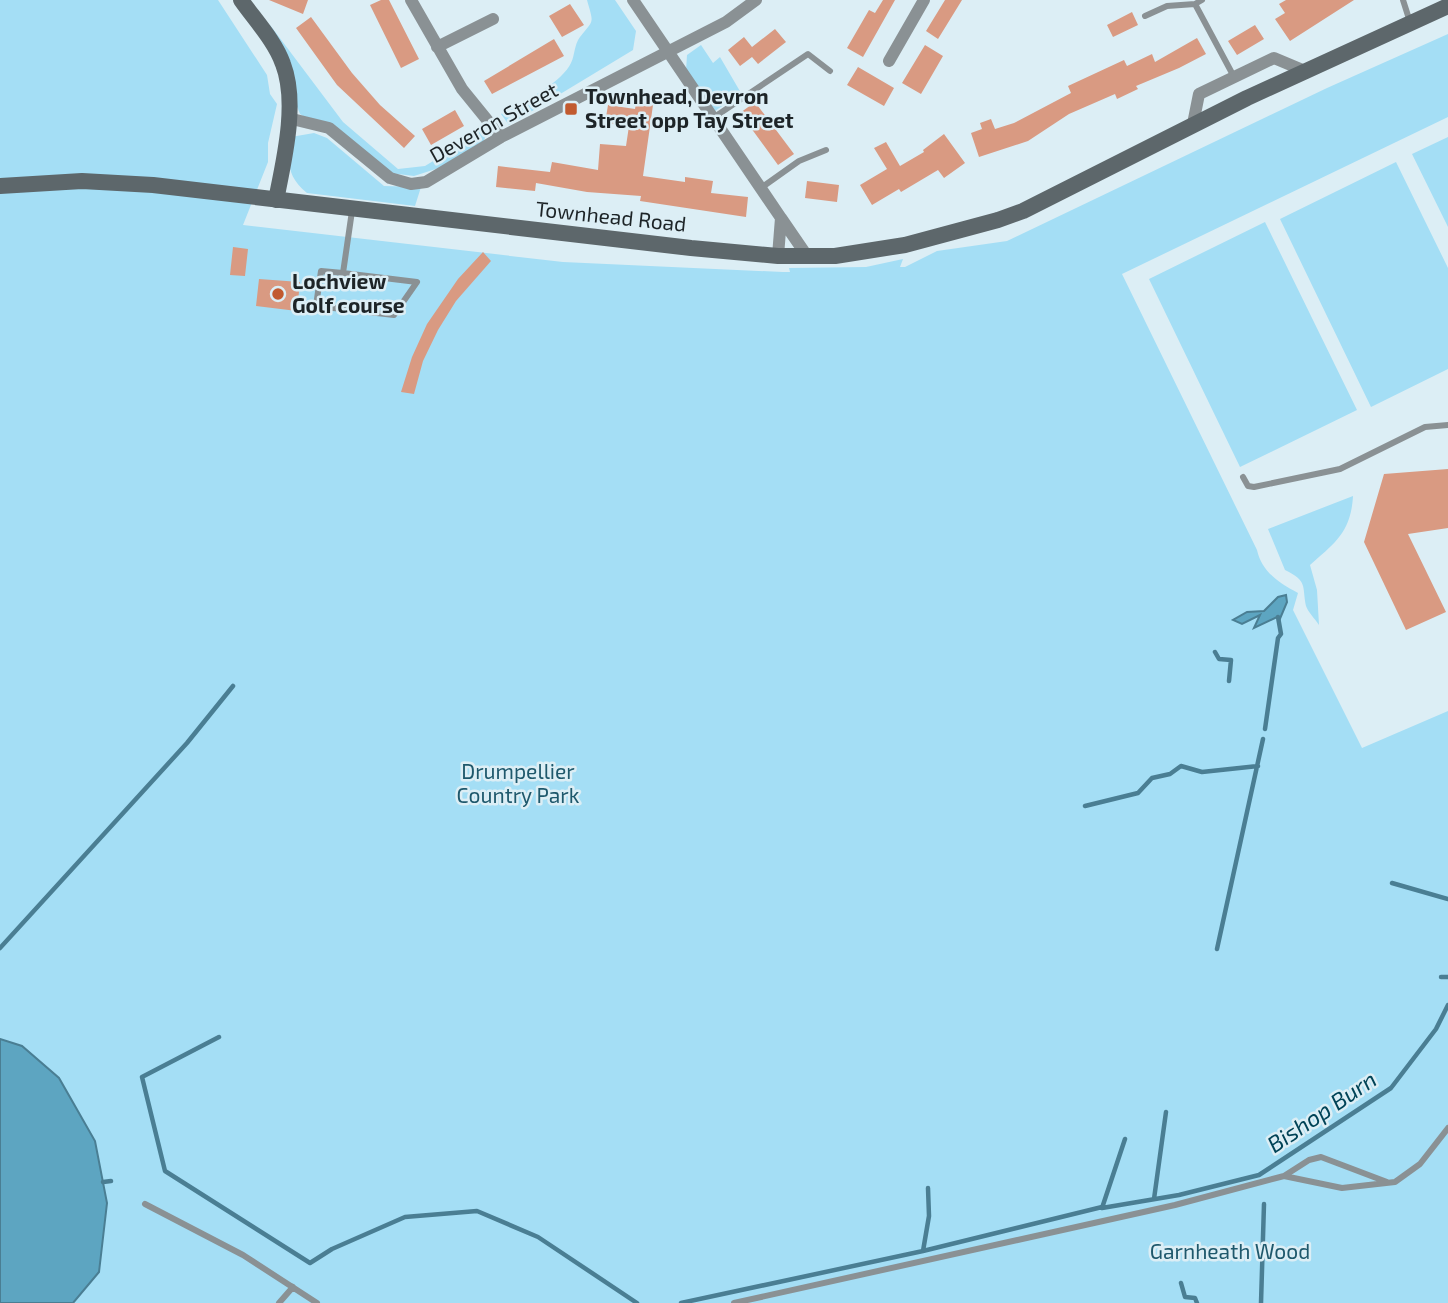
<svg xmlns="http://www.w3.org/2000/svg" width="1448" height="1303" viewBox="0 0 1448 1303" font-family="'Exo 2',sans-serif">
<rect width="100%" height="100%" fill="#dceef5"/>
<path fill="#a4def5" d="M0,0H218L267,75L270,94L277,104L268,143V162L243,225L563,262L783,272H790L789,268L866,267L903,259L900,267H905L937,251L1007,241L1327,88L1448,34V117L1122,274L1257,550C1262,572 1279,583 1298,593L1293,610L1362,748L1448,711V1303H0Z
M587,0H615L636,31L633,50L509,125L501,114C521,103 561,84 571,63C575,55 574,45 580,37C594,19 594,25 587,0Z
M270,25L343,122L398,169L425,166L471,138L479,128L486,134L484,141L442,167L414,176L390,173L300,114L266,30Z
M701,45L713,63L720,57L741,93L715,111L686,71L687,55Z
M314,133L327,138L384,186L421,187L415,206L307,193C286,175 288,163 291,137Z
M1448,137V227L1412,154Z
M1396,162L1448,268V369L1371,407L1280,219Z
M1265,222L1357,410L1240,467L1149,279Z
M1353,496C1351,532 1335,543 1310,565L1317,590L1319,625C1315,619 1308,612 1306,606C1302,586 1308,581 1285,570L1268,529Z"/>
<path fill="#5da5c1" stroke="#4a7e93" stroke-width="2" d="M1286,595L1287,602L1279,621L1277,617L1254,628L1260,615L1242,624L1233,620L1247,612L1264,611L1278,597Z
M0,1039L22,1046L59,1078L95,1141L107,1203L99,1272L73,1303H0Z"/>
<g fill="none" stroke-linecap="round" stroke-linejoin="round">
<path stroke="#4a7e93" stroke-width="4.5" d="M1215,652L1219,659L1231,660L1229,681
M1265,729L1278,638L1281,634L1278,617
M1085,806L1138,793L1152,778L1170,774L1181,766L1202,772L1258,766
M1392,883L1448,899
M0,948L187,743L233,686
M1217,949L1263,739
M1441,977H1448
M219,1037L142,1077L165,1171L310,1263L332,1249L405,1217L477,1211L538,1237L637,1303
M1125,1139L1102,1208L1179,1195L1259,1175L1391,1088L1436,1029L1448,1005
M103,1182L111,1181
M1154,1199L1166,1112
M923,1251L929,1216L928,1188
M1181,1283L1185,1297L1195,1298L1197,1303
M681,1303L923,1251L1102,1207
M1261,1303L1264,1204"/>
</g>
<path fill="#d99a82" d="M269,0H308L303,14Z
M381,0H389L419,59L401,68L370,5Z
M883,0H895L863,57L847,48L869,10L875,13Z
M945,0H962L938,39L926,31Z
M1286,0H1354L1290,41L1275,19L1285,13L1279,4Z
M570,4L584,25L562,37L549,16Z
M1132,12L1138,25L1113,37L1107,25Z
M311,17L352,73L380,105L415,136L404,148L337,85L296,28Z
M1255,25L1264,39L1237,55L1228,41Z
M775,29L786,42L758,64L752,57L740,66L728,50L744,37L752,47Z
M1197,38L1206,54L1179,68L1136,86L1138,89L1117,99L1115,94L1069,114L1028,141L979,157L971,133L982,129L980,123L991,119L995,129L1014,123L1071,93L1068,86L1124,60L1127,66L1152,54L1155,62Z
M554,39L564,56L492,94L484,81Z
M925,45L943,56L921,94L902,83Z
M858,67L894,88L884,106L847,85Z
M755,102L794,154L778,165L740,113Z
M636,103L653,105L643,176L685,182V177L713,181L711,193L748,197L746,217L640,201L641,196L587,192L536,183L535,191L496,187L498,166L550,172L552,162L598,170L600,144L626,146L629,126L605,123L608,105L635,109Z
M455,110L464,126L431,145L422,129Z
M944,134L965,163L944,178L938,170L901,192L899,189L872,205L860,185L887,169L874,148L886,142L900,166L924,152L923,150Z
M807,181L839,185L837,202L805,198Z
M233,247L248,249L245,276L230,275Z
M483,252L491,261L456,301L438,330L423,361L414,394L401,392L412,357L427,324L458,279Z
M259,279L300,282L297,311L256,306Z
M1448,469V528L1408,534L1446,612L1406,630L1364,542L1384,474Z"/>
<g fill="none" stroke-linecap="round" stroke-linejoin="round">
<path stroke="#8a9194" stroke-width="6" d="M1403,0L1410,22
M1195,4L1233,75
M1145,16L1167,6L1195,4L1202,0
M713,118L808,54L830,71
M761,188L799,161L826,150
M343,273L321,271L316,306L394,315L417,282L343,273L352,211
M1243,477L1248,486L1254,487L1340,469L1425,427L1448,425
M1284,1176L1309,1160L1321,1157L1387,1182
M145,1204L243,1255L317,1303
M279,1303L293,1287
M734,1303L1175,1205L1284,1176L1342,1188L1395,1182L1420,1164L1448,1128"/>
<path stroke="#8a9194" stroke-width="12" d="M411,0L462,89L501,137
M633,0L781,218L778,256
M437,47L493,19
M889,61L924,0
M288,118L329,128L390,178L411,184L426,182L501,137L726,22L756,0
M1193,124L1199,94L1274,58L1305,71
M781,218L807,256"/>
<path stroke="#5d676b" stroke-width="16" d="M241,0C255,20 275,41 283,64C298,103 284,160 276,200
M0,186L82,181L153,185L691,248L778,256H835L905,245L998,220L1023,211L1247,98L1448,6"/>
</g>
<g fill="#c15a2f" stroke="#dceef5" stroke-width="2.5">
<rect x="564" y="102" width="14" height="14" rx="3.5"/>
<circle cx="278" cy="294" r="7"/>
</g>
<g text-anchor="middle" stroke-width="5" stroke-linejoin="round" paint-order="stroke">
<g font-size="21" font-weight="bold" fill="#1d2427" stroke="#dceef5" text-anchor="start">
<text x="585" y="104">Townhead, Devron<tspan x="585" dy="24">Street opp Tay Street</tspan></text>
<text x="292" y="289">Lochview<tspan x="292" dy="24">Golf course</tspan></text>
</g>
<g font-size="21" fill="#1d2427" stroke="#dceef5">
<text transform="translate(494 123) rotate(-29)" y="7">Deveron Street</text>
<text transform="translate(611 217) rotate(6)" y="7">Townhead Road</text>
</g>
<g font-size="21" fill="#1e586c" stroke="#dceef5">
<text x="518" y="779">Drumpellier<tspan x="518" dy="24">Country Park</tspan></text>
<text x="1230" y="1259">Garnheath Wood</text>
</g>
<g font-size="23" font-style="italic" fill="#004357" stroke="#dceef5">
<text transform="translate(1322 1112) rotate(-34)" y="8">Bishop Burn</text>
</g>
</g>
</svg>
